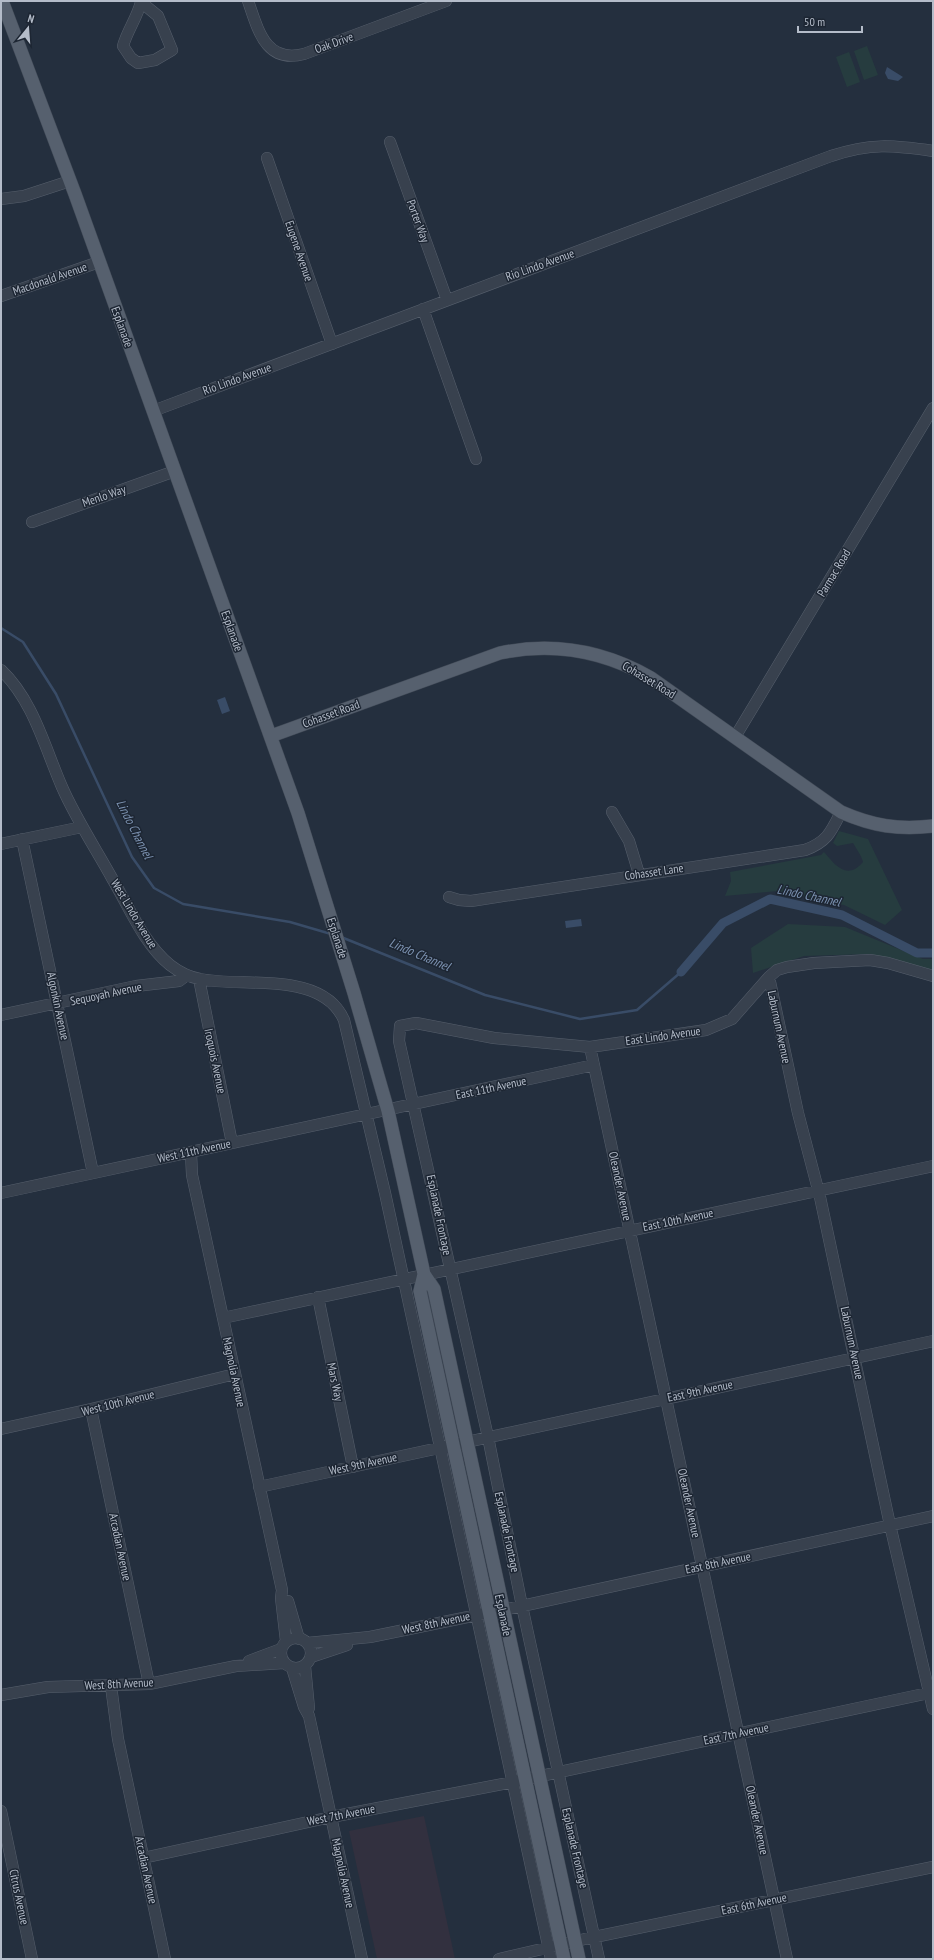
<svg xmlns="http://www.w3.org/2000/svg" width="934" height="1960" viewBox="0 0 934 1960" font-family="'PT Sans Narrow',sans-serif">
<rect width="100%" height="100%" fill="#242f3e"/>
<path fill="#32303f" d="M424,1816L455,1959H377L349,1831Z"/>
<path fill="#263c3f" d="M867,46L878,75L864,80L854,51Z
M849,52L860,82L847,87L836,57Z
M839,831L868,839L902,910L885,925L844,905L778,891L725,896L731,881L730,872L821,855L824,852C835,865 847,881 863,862C862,857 856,848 853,843L837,846L833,843Z
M788,924L845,927L923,959H933V972L870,954L804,956L753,973L751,948Z"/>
<path fill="#394c67" d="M887,67L903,77L898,81L888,79L885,73Z
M225,697L230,711L222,714L217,700Z
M581,919L582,926L566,928L565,921Z"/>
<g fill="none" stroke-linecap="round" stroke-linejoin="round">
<path stroke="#394c67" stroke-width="2.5" d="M1,628L23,642L56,694L132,857L154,888L183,904L290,922L331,934
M341,937L485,995L580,1019L637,1010L681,972"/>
<path stroke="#394c67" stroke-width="9" d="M681,972L723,923L770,899L842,915L917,953H933"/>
<defs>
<path id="minor" d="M248,1C258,29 265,64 304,54L446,1
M141,2L158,16L172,50L155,60L138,63L131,58L123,46C127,31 137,18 141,2Z
M390,142L447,300
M267,158L332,344
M1,199L24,196L70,181
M1,296L99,262
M423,309L476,459
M153,411L831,156C871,143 892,145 933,151
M32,522L175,471
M1,670C33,700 45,748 62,787C76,819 96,849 113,880C130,909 144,944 170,965C179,972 189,977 200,979C243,988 322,970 344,1020L385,1193L551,1959
M735,737L933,408
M612,812L629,841L639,874
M22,839L93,1173
M1,844L82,827
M449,897L459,900L471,901L805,850C827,842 831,832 841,812
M769,977L798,1113L820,1197L890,1525L933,1709
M199,979L232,1143
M1,1015L136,986L179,981L187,975
M590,1047L787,1959
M191,1153L192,1175L282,1590L281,1598L286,1641
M1,1193L594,1065
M318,1297L353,1467
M223,1318L933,1166
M91,1409L149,1684
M1,1429L91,1409L235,1374
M259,1487L933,1341
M288,1601L299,1639
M281 1653a15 15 0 1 1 30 0a15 15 0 1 1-30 0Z
M307,1643L370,1637L522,1606L933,1516
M311,1657L347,1645
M249,1661L281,1649
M305,1666L309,1708
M292,1668L304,1707L309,1716L362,1959
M111,1686L118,1739L165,1959
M1,1695L48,1687L149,1684L236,1666L284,1663
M1,1811L32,1959
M143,1858L331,1817L513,1782L933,1692
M499,1959L585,1939L933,1867
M599,1959L522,1606L488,1437L399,1041L400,1026L416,1023L494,1038L590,1047L706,1030L732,1019L769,977L777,970L787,967L814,963L870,960L888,963L933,976"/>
<path id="major" d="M2,1L75,194L298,813L354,993L388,1111L424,1274L434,1289L579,1959
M271,736L500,653C553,642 604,651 651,678L841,812C873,826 898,830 933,826
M424,1274L420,1291L564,1959"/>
</defs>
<use href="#minor" stroke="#565f6c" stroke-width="12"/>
<use href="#major" stroke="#414a57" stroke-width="14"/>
<use href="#minor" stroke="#38414e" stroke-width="11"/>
<use href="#major" stroke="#56606e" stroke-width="13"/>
</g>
<g text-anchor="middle" stroke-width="3" stroke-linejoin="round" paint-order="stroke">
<g font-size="12" fill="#b4bcc9" stroke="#1d2633">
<text transform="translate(334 43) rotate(-20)" y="4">Oak Drive</text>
<text transform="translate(418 221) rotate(70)" y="4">Porter Way</text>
<text transform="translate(299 251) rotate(71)" y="4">Eugene Avenue</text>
<text transform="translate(540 265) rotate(-20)" y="4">Rio Lindo Avenue</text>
<text transform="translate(50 279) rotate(-19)" y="4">Macdonald Avenue</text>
<text transform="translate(122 327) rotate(70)" y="4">Esplanade</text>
<text transform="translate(237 379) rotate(-20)" y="4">Rio Lindo Avenue</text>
<text transform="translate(104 496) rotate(-19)" y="4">Menlo Way</text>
<text transform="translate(834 573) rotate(-59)" y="4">Parmac Road</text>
<text transform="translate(232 631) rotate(70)" y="4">Esplanade</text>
<text transform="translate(649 680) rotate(31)" y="4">Cohasset Road</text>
<text transform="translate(331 714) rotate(-20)" y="4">Cohasset Road</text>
<text transform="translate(654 872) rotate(-8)" y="4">Cohasset Lane</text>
<text transform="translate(134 914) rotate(59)" y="4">West Lindo Avenue</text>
<text transform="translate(337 938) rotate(72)" y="4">Esplanade</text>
<text transform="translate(106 994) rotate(-12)" y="4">Sequoyah Avenue</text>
<text transform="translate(58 1006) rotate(78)" y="4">Algonkin Avenue</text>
<text transform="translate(779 1027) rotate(78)" y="4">Laburnum Avenue</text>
<text transform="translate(663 1036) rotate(-8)" y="4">East Lindo Avenue</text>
<text transform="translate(215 1061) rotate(78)" y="4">Iroquois Avenue</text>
<text transform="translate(491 1088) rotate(-12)" y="4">East 11th Avenue</text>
<text transform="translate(194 1151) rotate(-12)" y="4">West 11th Avenue</text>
<text transform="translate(620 1186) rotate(78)" y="4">Oleander Avenue</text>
<text transform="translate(439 1215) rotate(78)" y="4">Esplanade Frontage</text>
<text transform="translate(678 1220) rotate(-12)" y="4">East 10th Avenue</text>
<text transform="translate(852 1343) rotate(78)" y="4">Laburnum Avenue</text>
<text transform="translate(234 1372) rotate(78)" y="4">Magnolia Avenue</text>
<text transform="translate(335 1382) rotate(78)" y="4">Mars Way</text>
<text transform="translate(700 1391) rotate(-12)" y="4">East 9th Avenue</text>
<text transform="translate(118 1403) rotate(-14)" y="4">West 10th Avenue</text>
<text transform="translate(363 1464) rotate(-12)" y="4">West 9th Avenue</text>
<text transform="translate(689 1503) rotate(78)" y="4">Oleander Avenue</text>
<text transform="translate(507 1532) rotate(78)" y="4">Esplanade Frontage</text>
<text transform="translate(120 1547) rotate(78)" y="4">Arcadian Avenue</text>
<text transform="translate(718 1563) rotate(-12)" y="4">East 8th Avenue</text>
<text transform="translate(503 1615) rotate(78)" y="4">Esplanade</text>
<text transform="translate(436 1623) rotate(-12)" y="4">West 8th Avenue</text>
<text transform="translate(119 1684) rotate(-3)" y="4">West 8th Avenue</text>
<text transform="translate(736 1734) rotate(-12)" y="4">East 7th Avenue</text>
<text transform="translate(341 1815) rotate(-11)" y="4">West 7th Avenue</text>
<text transform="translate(757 1820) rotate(78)" y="4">Oleander Avenue</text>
<text transform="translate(575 1848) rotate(77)" y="4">Esplanade Frontage</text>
<text transform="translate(146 1870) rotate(78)" y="4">Arcadian Avenue</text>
<text transform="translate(343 1873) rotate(78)" y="4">Magnolia Avenue</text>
<text transform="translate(19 1897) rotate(78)" y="4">Citrus Avenue</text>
<text transform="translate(754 1904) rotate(-12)" y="4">East 6th Avenue</text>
</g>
<g font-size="13" font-style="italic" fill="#7c92b1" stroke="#1d2633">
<text transform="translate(135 829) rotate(63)" y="5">Lindo Channel</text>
<text transform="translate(809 895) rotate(12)" y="5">Lindo Channel</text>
<text transform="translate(420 954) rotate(23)" y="5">Lindo Channel</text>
</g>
</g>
<rect width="934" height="1960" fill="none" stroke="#b4bcc9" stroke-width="4"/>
<g transform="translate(28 28) rotate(17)" stroke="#1d2633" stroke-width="3" paint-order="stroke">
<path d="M0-3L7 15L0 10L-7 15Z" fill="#b4bcc9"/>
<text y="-6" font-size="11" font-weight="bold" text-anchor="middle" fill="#b4bcc9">N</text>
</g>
<path d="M798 26v6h64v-6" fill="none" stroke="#b4bcc9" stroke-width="2"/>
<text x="804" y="26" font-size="12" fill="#b4bcc9" stroke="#1d2633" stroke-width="3" paint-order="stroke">50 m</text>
</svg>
